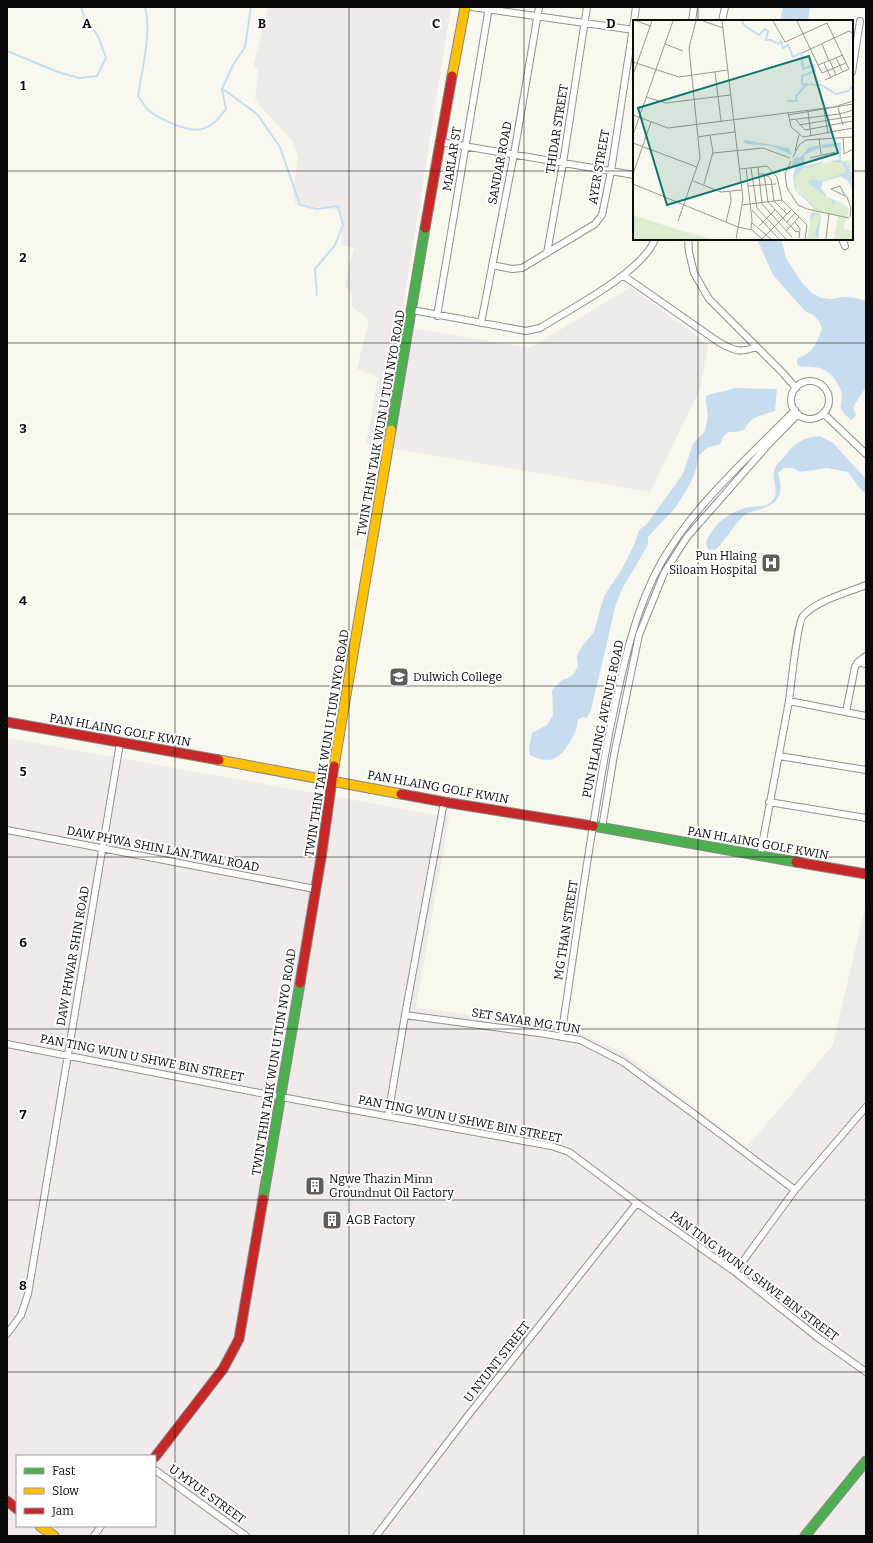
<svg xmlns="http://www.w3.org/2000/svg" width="873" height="1543" viewBox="0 0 873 1543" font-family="Bitter,serif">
<rect width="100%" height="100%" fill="#f8f8ee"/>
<path fill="#f0eaeb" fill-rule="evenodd" d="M268,7H451L400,326L530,348L631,287L708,345L700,389L650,492L366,444L378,377L357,369L369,320L352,307V294L345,285L354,248L342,245L341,238L343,218L339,211L331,208L296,205L293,195L298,157L292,141L255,100L259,69L253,67Z
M7,738L449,817L416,1007L573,1031L624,1053L747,1147L833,1045L866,903V1536H7ZM17,1456H155V1526H17Z"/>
<path fill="#c7ddef" d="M783,7H810L808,21H780Z
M757,239H781L786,258L803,284L812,293L821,298L831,299L843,297L855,298L866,301V387L853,407L856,416L851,420C848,417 843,413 841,409C840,404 842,401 842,396C841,387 835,378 829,373C826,370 818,367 814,367C808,366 792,369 798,358C812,354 818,342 822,328L819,321L813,315L805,311L773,275Z
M734,388L777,389L775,411C763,415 750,416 745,429L736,432H728L723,437L720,444L707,448L699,455L696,469L691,482L676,507L648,537V545L622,589L616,604L591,710L587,718L582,717L578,720C578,731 565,754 555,758C548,762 538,759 530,755L529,747L532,733L547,725L553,715L552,690L562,680L572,676L578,667L577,656L582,646L594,632L604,596L622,569L634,545L639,530L646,525L683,474L693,444L705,431L708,417L706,401V396C715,392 725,392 734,388Z
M820,436L833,443L866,479V493L862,491L848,472L827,468L800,472L793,468H784L778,473C784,495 780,503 758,510C754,512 749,511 746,514C733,524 727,540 715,550L708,549L706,543C712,525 730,511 749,507C756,506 763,508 770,503C781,494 772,482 774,471C775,465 781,461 785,456C795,442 803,438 820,436Z"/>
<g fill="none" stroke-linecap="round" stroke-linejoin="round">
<path stroke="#c7ddef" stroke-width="2" d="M145,7C152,31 142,70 138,96C141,100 144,105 147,109C157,118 188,133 202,129C213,126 219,118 226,109L222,89L233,65L245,47L251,7
M7,51L58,72L79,78L97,76L106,58L98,36L84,17L81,7
M223,89L257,114L280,147L300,205L317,209L338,206L343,225L335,245L315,269L317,295"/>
<defs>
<path id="street" d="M472,7L634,30
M634,21L636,7
M692,21L694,7
M722,21L725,7
M852,72L860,21
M440,142L634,175
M688,239L689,252L694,273L709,299L782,372L796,388
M842,239L845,246
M547,253L563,163L587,7
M492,265L512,269L522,268L595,224L602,215L611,171L634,21
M624,276L720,343C735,351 740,353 756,347
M412,310L526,331L540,328C570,309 643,272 655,239
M437,316L489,7
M481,323L514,154L539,7
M791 400a19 19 0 1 1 38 0a19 19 0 1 1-38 0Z
M823,413L866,454
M858,662L866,656
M789,701C791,687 797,623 803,616C817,600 847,593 866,585
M846,712L855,667L858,662L866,664
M779,756L866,770
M769,802L866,818
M602,828L614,755L639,635L664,573L687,537L767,446L798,414
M7,830L315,889
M760,856L789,701L866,716
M405,1015L444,802
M561,1037C577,934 590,831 610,729C622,672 633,612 662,561C696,503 749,457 795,410
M7,1044L270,1095L551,1146L569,1152L637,1203L735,1272L817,1337L866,1372
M388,1116L405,1015L546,1034L580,1040L623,1062L694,1114L795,1190
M735,1272L795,1190L866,1107
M7,1334L21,1315L28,1294L120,743
M155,1470L246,1536
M94,1536L101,1526
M376,1536L470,1413L637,1203"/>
<path id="fast" d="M391,430L425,228
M593,826L796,862
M263,1199L300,983
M805,1536L866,1461"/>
<path id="slow" d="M452,76L465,7
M219,760L401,794
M334,766L391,430
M40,1526L54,1536"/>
<path id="jam" d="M425,228L452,76
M7,722L219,760
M401,794L444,802L593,826
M796,862L866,874
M300,983L321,858L334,766
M155,1457L223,1369L239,1339L263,1199
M7,1501L17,1509"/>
</defs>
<use href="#street" stroke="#91918d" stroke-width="8"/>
<use href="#fast" stroke="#888883" stroke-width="11"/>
<use href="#slow" stroke="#888883" stroke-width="11"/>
<use href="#jam" stroke="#888883" stroke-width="11"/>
<use href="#street" stroke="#fefefc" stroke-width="6"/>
<use href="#fast" stroke="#4caf50" stroke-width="9"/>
<use href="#slow" stroke="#ffc107" stroke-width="9"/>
<use href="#jam" stroke="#c62828" stroke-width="9"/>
</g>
<path fill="none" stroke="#0a0a0a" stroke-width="1" stroke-opacity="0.55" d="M175,7V1536M349,7V1536M524,7V1536M698,7V21M7,171H634M852,171H866M698,239V1536M7,343H866M7,514H866M7,686H866M7,857H866M7,1029H866M7,1200H866M7,1372H866"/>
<defs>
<symbol id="hospital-square" viewBox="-11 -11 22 22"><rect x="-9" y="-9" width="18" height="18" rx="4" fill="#5d5d5a" stroke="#fff"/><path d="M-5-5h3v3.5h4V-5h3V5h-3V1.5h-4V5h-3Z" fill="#fff"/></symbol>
<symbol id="university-square" viewBox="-11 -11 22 22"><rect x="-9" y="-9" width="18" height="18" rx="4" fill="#5d5d5a" stroke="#fff"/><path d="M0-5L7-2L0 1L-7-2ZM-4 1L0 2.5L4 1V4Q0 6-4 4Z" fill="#fff"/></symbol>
<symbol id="building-square" viewBox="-11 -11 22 22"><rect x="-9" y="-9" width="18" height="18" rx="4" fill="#5d5d5a" stroke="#fff"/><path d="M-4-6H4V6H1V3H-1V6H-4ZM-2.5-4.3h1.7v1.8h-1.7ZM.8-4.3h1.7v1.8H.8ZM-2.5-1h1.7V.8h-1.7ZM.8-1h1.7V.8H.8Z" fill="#fff"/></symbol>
</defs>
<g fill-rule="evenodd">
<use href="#hospital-square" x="760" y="552" width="22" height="22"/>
<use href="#university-square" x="388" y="666" width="22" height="22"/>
<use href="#building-square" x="304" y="1175" width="22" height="22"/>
<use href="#building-square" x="321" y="1209" width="22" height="22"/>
</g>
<g text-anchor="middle" stroke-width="4" stroke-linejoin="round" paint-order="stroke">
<g font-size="12" fill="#0a0a0a" stroke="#fff">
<text transform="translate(557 129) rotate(-81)" y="4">THIDAR STREET</text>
<text transform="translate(452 159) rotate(-81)" y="4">MARLAR ST</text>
<text transform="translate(500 163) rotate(-79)" y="4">SANDAR ROAD</text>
<text transform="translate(599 167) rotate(-80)" y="4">AYER STREET</text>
<text transform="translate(381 423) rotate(-80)" y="4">TWIN THIN TAIK WUN U TUN NYO ROAD</text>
<text transform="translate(603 719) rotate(-78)" y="4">PUN HLAING AVENUE ROAD</text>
<text transform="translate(120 730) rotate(10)" y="4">PAN HLAING GOLF KWIN</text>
<text transform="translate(327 743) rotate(-81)" y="4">TWIN THIN TAIK WUN U TUN NYO ROAD</text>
<text transform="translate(438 787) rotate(10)" y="4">PAN HLAING GOLF KWIN</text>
<text transform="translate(758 843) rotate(10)" y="4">PAN HLAING GOLF KWIN</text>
<text transform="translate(163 849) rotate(11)" y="4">DAW PHWA SHIN LAN TWAL ROAD</text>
<text transform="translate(566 930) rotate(-81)" y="4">MG THAN STREET</text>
<text transform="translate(73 956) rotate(-80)" y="4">DAW PHWAR SHIN ROAD</text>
<text transform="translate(526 1021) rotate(9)" y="4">SET SAYAR MG TUN</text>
<text transform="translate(142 1058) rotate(11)" y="4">PAN TING WUN U SHWE BIN STREET</text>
<text transform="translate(274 1062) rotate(-81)" y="4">TWIN THIN TAIK WUN U TUN NYO ROAD</text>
<text transform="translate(460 1119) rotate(11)" y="4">PAN TING WUN U SHWE BIN STREET</text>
<text transform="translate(754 1276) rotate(37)" y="4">PAN TING WUN U SHWE BIN STREET</text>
<text transform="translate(497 1362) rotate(-52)" y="4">U NYUNT STREET</text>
<text transform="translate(207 1494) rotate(36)" y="4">U MYUE STREET</text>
</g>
<g font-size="12" fill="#0a0a0a" stroke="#fff" text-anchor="start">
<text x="757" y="560" text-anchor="end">Pun Hlaing<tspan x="757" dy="14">Siloam Hospital</tspan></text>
<text x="413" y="681">Dulwich College</text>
<text x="329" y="1183">Ngwe Thazin Minn<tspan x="329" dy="14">Groundnut Oil Factory</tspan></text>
<text x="346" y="1224">AGB Factory</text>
</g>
</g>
<g transform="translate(633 20)">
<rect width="220" height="220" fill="#f8f8ee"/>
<path d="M220,139V171L212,155L188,162V170L194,177L215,187L216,191L210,208L220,212V219H201L205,195L188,192L185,219H174L180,187L161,165V158L165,147ZM0,195L49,211L79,219H0Z" fill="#deedd0"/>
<path d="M112,120L156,128L159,135L138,126L113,124L110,121ZM208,122V142H213L214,146L219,144L216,149L217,152H220L218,163L220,172L215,161L208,156L190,162L188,168L194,177L215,186L201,181L200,185L198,180L175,163L178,159L191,161L213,152V147L211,148L209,143L194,141L176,148L171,147L161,158L164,170L184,189L181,188L162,170L160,156L163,146L158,145L162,137L167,138L175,128L186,125V128L171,135L172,146L188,142L206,140L205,126L189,128L188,125ZM178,193H184L188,197L185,219L182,214L187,197L182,194L177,203Z" fill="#c7ddef"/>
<path fill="none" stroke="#c7ddef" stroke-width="2" d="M109,1L112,6L126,15L132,9L135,11L133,20H138L145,24L148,21L150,28L155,25L160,37L168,33L170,49L181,45L182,51L169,56V64L188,65L203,74L215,71L220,66M154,81H164L163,76L173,65"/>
<path fill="none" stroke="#999993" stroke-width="1" d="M4,1L17,6M70,1L90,8M89,1L110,179L103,219M140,1L152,22L194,3L216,49L192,60M164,1L185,45L210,35M32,24L50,31M189,24L196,41M169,33L216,11L220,13M203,38L210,52M197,41L203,55M0,42L46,57L95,50M191,43L198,58M185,45L189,53L213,43M82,52L88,101M0,55L19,1M13,77L33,83L97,75M205,88L210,105M191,90L195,114M155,92L158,107L170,117L220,108M175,92L178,116M0,95L35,108L201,87L220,81M155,95L220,84M156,100L207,94L220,90M163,100L172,110L220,101M166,105L220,96M0,115L40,1M77,115L102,112M65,117L77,115L80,132L71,164M210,117L211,134L220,129M186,118L188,134M0,123L64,147M162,131L166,115M80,133L130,128L157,138M160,137L166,125L173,120L220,117M177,138L202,132M158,141L152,154L154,168L165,185L174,189L216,198M125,147L134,146L144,157L149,180M113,148L119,200L118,209M118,148L124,188L153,219M107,149L125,147L129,184L159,217M0,154L18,102M125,154H131L135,182L162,211L166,212M132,154L138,159L141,181L154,194M60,161L88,172L109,170M0,164L105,207L119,210L129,219M115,166L143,164M212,176L207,166L198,169L214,177L218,188L217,197M109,185L149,180L174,205L172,219M119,190L146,219M45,201L67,138L56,28L63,1M93,202L98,181L97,172M154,202L162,193M162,202L167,209L166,218M119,203L138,219M126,206L142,190M153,211L166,197M129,219L159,189M193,219L196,193"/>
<path fill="#0f766e" fill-opacity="0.15" stroke="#0f766e" stroke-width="2" d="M176,36L205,133L34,185L5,88Z"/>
<rect width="220" height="220" fill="none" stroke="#0a0a0a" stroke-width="2"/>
</g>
<g font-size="13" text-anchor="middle" font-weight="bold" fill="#0a0a0a" stroke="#fff" stroke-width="4" stroke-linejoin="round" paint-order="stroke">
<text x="87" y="28">A</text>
<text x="262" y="28">B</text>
<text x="436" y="28">C</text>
<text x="611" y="28">D</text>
<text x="23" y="90">1</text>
<text x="23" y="262">2</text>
<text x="23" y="433">3</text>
<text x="23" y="605">4</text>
<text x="23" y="776">5</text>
<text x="23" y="947">6</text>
<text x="23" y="1119">7</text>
<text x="23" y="1290">8</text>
</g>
<rect width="873" height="1543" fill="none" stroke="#0a0a0a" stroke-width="16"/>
<rect x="16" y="1455" width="140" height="72" fill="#ffffff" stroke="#9d9d9d"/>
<rect x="24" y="1468" width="20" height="6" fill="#4caf50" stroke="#9d9d9d"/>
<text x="52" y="1475" font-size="12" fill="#0a0a0a">Fast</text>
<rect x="24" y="1488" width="20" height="6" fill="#ffc107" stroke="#9d9d9d"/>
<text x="52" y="1495" font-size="12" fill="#0a0a0a">Slow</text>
<rect x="24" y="1508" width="20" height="6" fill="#c62828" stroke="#9d9d9d"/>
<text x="52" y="1515" font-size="12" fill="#0a0a0a">Jam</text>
</svg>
